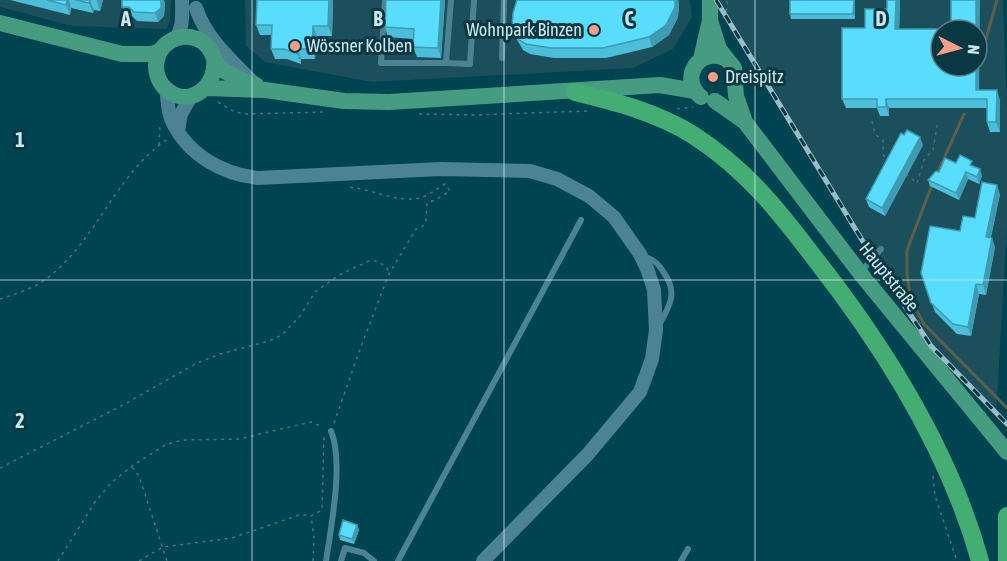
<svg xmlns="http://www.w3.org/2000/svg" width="1007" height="561" viewBox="0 0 1007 561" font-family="'Asap Condensed',sans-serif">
<rect width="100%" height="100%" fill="#004351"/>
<path fill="#1a4f5b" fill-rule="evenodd" d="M0,0H171L170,21L166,29L72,26L0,7Z
M245,0H690L692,17L673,49L633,68L372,82L265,62L246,46Z
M716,0H1003L1007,112V228L996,414L931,346L873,258ZM941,30H977V66H941Z"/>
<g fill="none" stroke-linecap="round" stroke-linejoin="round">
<path stroke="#5c604b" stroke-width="3" d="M986,39L997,0
M937,174L964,114
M932,185L907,250V275L911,300L924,324L1007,408"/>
<path stroke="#407683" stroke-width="1.5" stroke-dasharray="3 4.5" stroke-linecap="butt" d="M723,18L728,7L727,0
M218,102L235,112L245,114L324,112
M677,109L693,107
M419,114L472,115L588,111
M872,121L875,134L883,140V154L888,162
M159,145L160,125
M906,174L917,183
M917,183L924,160L933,150L938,120
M0,299C15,294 33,289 46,279C98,240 114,175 169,138
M334,423L360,349L389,274L416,229L421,228L426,222L427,203L435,200L450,191L445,184C438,188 428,196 420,198C394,203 371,188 346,187
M132,467L139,476L167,561
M0,468L123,405L197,363L220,354L269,341L282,335L300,316L315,292L339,275L369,261H378L387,268L389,274
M933,476L935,496L957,561
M58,561L95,502L111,483L132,466L165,445L182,440L239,439L311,422L323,427
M139,561L163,547L232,538L299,515H310
M313,561L314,537L311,516L322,510L324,436"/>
<path stroke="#4b8392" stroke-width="6" d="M385,0L381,63H446
M451,0L446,63L470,64L474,0
M502,58L504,0
M643,256C654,260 658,263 664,273C678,292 670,306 659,325
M860,273L881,249
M326,561C331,528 344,461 331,431
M341,561L345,548L364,553L374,561
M398,561L581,220
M681,561L688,549"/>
<path stroke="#4b8392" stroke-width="14" d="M196,8C206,39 233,62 255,84
M175,39C184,28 182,13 182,0
M166,88C168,99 167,111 172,121C188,155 222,174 258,178L440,169L530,171L557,179L589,196L614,217L640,254L648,271L654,290L656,330L652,359L640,392L588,454L483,561
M178,130L181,114L191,96"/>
<path stroke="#469c80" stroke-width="16" d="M710,20L719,49L734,68L736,96L745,122
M0,23L122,54H151L160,51
M214,58C218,85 191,109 167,90C159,83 156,76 156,65C157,56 161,47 169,42C183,33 202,36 210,50C214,57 216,65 223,70C233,77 245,81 256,85
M701,59L710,20V0
M206,88L265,90L344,101L389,102L660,85L695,91
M701,97C679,79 698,47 725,58
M715,101L745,122L860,273L1007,452"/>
<path stroke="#43ad74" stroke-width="18" d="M575,92C616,102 656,112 693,135C746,169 779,211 816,260C885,348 950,453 980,561
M1007,561V516"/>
<defs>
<path id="rail" d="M716,0L873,258L931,346L1007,424"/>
</defs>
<use href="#rail" stroke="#97bdc7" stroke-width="5"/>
<use href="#rail" stroke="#093742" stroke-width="3" stroke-dasharray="9" stroke-linecap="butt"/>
</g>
<path fill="#4dbeda" d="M10,0H103L100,11L94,10L93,13L71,8L70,15Z
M333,0L332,36H317L315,59H301V64L287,59H275L271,49V35H260L256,25Z
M445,0L441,58L417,57L413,47L414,39L388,37L385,27Z
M517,0H678L679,3L678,17L669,35L652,47L606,58H554L530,54L523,50L516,38L512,28Z
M790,0H855V19H791L790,14Z
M887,0H900L899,29H951L979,90L1000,100V132H990L987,122V108H889V116H880L877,108H846L842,99L865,28L887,9Z
M165,2L164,16L158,22L137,21L132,16L125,15L122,7Z
M904,135L923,145L885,216L869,207L866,199Z
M974,166L982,176L979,184L968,179L959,200L930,186L928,180L939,172Z
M1000,194L991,237L995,247L986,295L979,294L971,336L957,334L935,312L921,273L960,231L975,218Z
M357,525L359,530L354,544L340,540L339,535Z"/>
<path fill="#3e9bb1" d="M67,0H69L71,8L70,15L66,5Z
M90,0L94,10L93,13L89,3Z
M97,0H103L100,11L97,1Z
M161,0H164L165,2L164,16L158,22L155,13Z
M329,0H333L332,36L328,26Z
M441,0H445L441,58L438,48Z
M675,0H678L679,3L678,17L669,35L652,47L649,37Z
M854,0H855V19L853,14Z
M896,0H900L899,38L895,29Z
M976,0H980L979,100L976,90V66H977Z
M313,26L317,36L315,59L312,49Z
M298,49L301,59V64L298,54Z
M997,90L1000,100V132L996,122Z
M886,99L889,108V116L886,107Z
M920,137L923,145L885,216L882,208Z
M980,169L982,176L979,184L977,177Z
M966,172L968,179L959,200L956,193Z
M997,185L1000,194L989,246L986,237Z
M992,238L995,247L986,295L983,285Z
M976,284L979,294L971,336L968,327Z
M357,525L359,530L354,544L352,539Z"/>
<path fill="#59ddfd" stroke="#3e9bb1" stroke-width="1.5" d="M47,0H67L66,5Z
M75,0H90L89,3Z
M122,0H161V8L155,13L134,12L129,7H122Z
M257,0H329L328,26H313L312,49H298V54L284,49H271L272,25H256Z
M386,0H441L438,48L413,47L414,29L385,27Z
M517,0H675V7L666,25L649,37L603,48H551L526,44L519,40L512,28L513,13Z
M790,0H854L853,14H790Z
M887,0H896L895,29H951V0H976V30H941V66H976V90H997L996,122H987V99H886V107H877V99H842V28H865V9H887Z
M907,130L920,137L882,208L866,199L901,133L904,135Z
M960,155L972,161L970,165L980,169L977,177L966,172L956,193L928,180L936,171L939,172L945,158L956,163Z
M982,182L997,185L986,237L992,238L983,285L976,284L968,327L953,324L931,303L921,273L930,226L960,231L963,216L975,218Z
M343,520L357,525L352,539L339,535Z"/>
<path fill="none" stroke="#cce8f0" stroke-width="1.5" stroke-opacity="0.55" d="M252,0V561M504,0V561M755,0V561M0,280H1007"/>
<g fill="#f49e86" stroke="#093742" stroke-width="2">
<circle cx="594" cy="30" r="6"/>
<circle cx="295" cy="46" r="6"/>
<circle cx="713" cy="77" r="6"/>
</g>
<g text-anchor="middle" stroke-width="6" stroke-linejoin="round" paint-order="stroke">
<g font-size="18" fill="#cce8f0" stroke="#093742" text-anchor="start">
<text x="582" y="36" text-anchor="end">Wohnpark Binzen</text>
<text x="307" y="52">Wössner Kolben</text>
<text x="725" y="83">Dreispitz</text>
</g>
<g font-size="18" fill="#cce8f0" stroke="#093742">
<text transform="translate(889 277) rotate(51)" y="6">Hauptstraße</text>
</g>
</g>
<g font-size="20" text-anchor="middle" font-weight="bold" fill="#cce8f0" stroke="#093742" stroke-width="6" stroke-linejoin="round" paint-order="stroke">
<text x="126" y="26">A</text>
<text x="378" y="26">B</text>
<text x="629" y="26">C</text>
<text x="881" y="26">D</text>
<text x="20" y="147">1</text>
<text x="20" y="428">2</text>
</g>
<g transform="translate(959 48) rotate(96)"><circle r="28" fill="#093742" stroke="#577e88" stroke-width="1.5"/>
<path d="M0-4.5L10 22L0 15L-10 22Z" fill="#f49e86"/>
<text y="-9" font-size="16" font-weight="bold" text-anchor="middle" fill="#cce8f0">N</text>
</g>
</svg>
